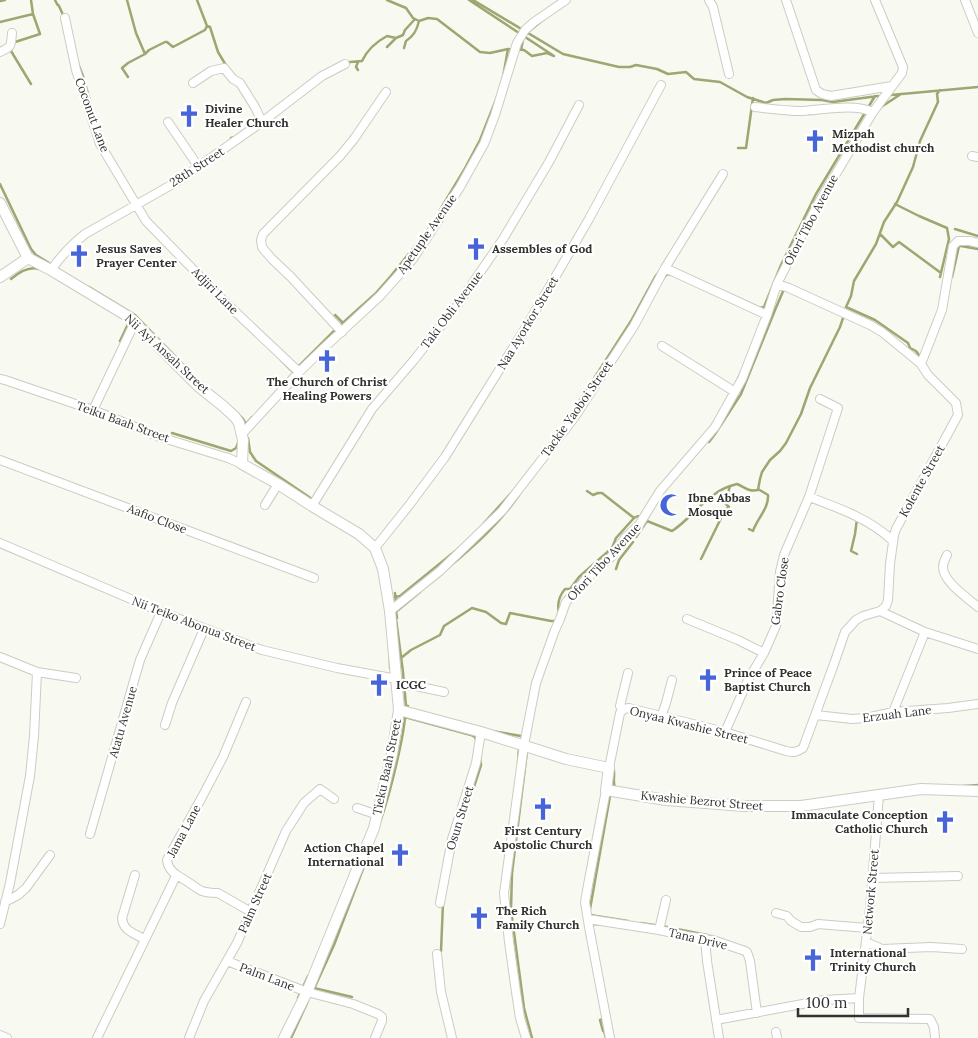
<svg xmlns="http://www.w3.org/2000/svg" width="978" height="1038" viewBox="0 0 978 1038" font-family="Lora,serif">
<rect width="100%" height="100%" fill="#f8faf1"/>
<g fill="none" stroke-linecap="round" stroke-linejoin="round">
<path stroke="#9ea671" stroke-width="2.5" d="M55,0L57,4L59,6L64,17
M127,0L136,33L145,54L128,63L122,68L128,77
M387,0L406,8L413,18L419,21L428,18L437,19L480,52L490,53L508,49L524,50L532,56L547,53L554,56L469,0
M473,0L563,54L619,67H630L636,65L657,69L668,74L686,72L694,79L720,82L747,97L766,103L773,100L785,99L822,100L833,102L878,96
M0,1L5,0
M0,22L33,14L31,0
M207,26L210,27L218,52L227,67
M527,33L544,19
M12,43L40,34L33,14
M387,47L396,38
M404,48L406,41C414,36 417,30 419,21
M11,49V51L31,84
M521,50L523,40
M145,54L149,50L165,42H167L173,47L205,30L207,26L197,0
M77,61L83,76L90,101
M347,64L350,62L362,61C367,50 376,42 387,36L396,38L403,35L405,30L415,19
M358,70L356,67L358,62
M503,77L508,49
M891,95L978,87
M878,109L901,94
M231,138L235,137L245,130
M738,148H746L753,98
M0,184L31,249L36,255L49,263
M895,204L919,216L947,228L949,239L940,277
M440,210L464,170L480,140L497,97
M955,229L978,236
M880,234L893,247L899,242L941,273
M952,277L959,246H961L978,249
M11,279C18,273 29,266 39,269
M663,279L667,274L673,275
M89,287L135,315L177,358
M760,308L764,307L781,265L816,194L875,96
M335,315L343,323
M120,341L129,322
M921,358L916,351L910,348L908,343L875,320L846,307L851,296L854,281L876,244L884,222L897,202L913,167L920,141L938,102L937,94L940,90
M281,360L293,372
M298,367L336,329L375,294L390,277L428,230
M736,383L742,370
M283,384L295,371
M238,414L243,419L246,424
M566,422L631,321L655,277L662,268
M246,424L252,417
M172,433L231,451L236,448L238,443
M248,438L250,452L256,461L312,499
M709,442L715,434L741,394L775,310L784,289H786
M587,491L593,495L598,493H602L634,518
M484,523L514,490
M749,529L753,531C757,519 769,508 768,495L758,489
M636,537L647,521
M857,554L851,551L855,534L857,519
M701,559L725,510L729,507L725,503L730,486
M449,567C475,545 500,523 519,495
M616,569L619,560L633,542
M395,593L396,603
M395,597L400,596L459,548
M396,611L397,618L396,619L403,672L406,706H408
M397,611L420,592
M559,613C557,604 559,596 565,589H570L579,577L612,548L616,538L634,518L638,516L647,521L672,531C688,521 699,504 715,494C721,489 729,486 737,484C745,487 748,492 758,490L760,479L762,472L770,460L780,451L786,443L801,414L810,388L840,327L844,315
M390,654V668
M401,658L411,650L440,635L444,626L472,608L486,612L501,623L506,624L510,613L551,621H556
M492,731L521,736L523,738
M527,751L512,873L511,910L524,1008L532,1038
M518,762L519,748
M613,766C616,773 612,781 615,787
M963,786L978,785
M380,822C388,800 393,779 398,757C401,744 404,730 405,717L471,735L475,737L476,740
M453,852L481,765L480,759
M590,909L610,796L612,795
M590,915L628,921
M641,923L667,927L707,935
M441,951L443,903
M314,988L352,997
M313,991L334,945L371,848
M298,998L308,976
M603,1018V1019L600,1020L603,1031H604L606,1038
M291,1038L308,1001"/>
<defs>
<path id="minor" d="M709,0L713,7L729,74
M786,0L816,90L822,94L831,96L892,86
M965,0L978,33
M65,18L76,70L100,144L146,221L224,301L299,372
M0,52C12,47 11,45 12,33
M193,83L211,71L224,68L233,79L240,83L255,107L262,122
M755,107C771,109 786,111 802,111C825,110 852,103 873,112
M168,122L198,166
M972,156L978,157
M665,268L767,315
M51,270C61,256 71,245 85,234L178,181L262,122L322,76L345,64
M342,332L291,277L272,259L265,251L262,247L261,240L263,234L340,156L354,139L386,92
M662,346L735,392
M921,364L942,310L953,246L958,241H970L978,243
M0,379L5,380L93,410L160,437L228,458L242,464
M93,410L135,322
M242,434L299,372L327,345L380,296L413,259L460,187L484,144L495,115L517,43L525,30L534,22L566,0
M0,460L314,578
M809,497C839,508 870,519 893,541
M265,505L278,484
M312,506L372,409L414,360L459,303L503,239L549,162L579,105
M0,543L161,612L262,650L337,668L397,679
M375,548L410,504L445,457L483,396L526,327L589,219L661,85
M947,555C945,559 943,563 943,567C943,582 968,598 978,607
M390,611L440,571L502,511L574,418L634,326L665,268L723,174
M880,611L925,632L978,649
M687,619L738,640L764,653
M0,657L37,672L76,678
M397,684L416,686L444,692
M246,702L223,757L202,797L167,860C168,872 179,876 188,882C193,885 197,889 202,891C208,893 212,893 218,893L251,912
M624,709L621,708L620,706L628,673
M893,712L925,632
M816,715L852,719L866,718L893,712L948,708L978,704
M661,717L666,703L672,680
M165,725L172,703L204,629
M725,732L748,680L764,653L776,626L780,572L784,555L809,497L838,408L820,399
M609,768L620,713L624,709L629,708L725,732L786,751C794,753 797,752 803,748L834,664L845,632L856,620L863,616L880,611L886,606L888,600L890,564L894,535L896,529L958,415L956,403L928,375L921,364L882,332L870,325L789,288L777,284
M606,790L588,885L585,902L589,927L610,1038
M879,795L870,908L859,998V1018L930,1019L934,1027L935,1038
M357,808L378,815
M90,834L140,660L161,612
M135,875L122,918C123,931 134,933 144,939
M873,878L958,876
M5,902L18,895L26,888L50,855
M440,903L452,839L476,763L481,732
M776,913L787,916L791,921L801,927H810L818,924L867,928
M588,919L659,930L686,936L713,940L745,951L747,952L750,961L757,1013
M0,924L10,883L30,776L34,736L37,672
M659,930L666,900
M705,938L707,961L719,1038
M866,942L882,949L931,947L962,949
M437,954L441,992L452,1038
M227,961L307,992L353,1004L378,1014L382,1017V1021L375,1038
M716,1020L824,1000L859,998
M776,1032L777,1038
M0,1035L7,1038
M97,1038L176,876
M189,1038L204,1001L237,943L286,831L304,803L320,789L334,799
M526,1038L520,1018L516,992L509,942L504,893L524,745L536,683L555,630L560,619L566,602L585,580L612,556L625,538L639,525L660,491L715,427L742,379L767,315L777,284L818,204L873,112L902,73L903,67L875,0"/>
<path id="tertiary" d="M0,203L28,258
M28,258L51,270L129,317L198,386L223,406L235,417L239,423L243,440L242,464L278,484L312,506L359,534L375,548L383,569L390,611L399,710L392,754L374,828L307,992L284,1038
M0,277L28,258
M399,710L481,732L566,759L609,768L606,790L666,800L744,806H801L921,789L978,791"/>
</defs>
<use href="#minor" stroke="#cbccc3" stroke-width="10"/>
<use href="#tertiary" stroke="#cbccc3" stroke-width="12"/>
<use href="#minor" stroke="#fff" stroke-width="8"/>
<use href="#tertiary" stroke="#fff" stroke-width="10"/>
</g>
<defs>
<symbol id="church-bare" viewBox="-9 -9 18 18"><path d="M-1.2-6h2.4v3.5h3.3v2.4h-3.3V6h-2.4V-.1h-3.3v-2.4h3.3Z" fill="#4765d8" stroke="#fff" stroke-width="2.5" paint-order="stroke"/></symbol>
<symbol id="mosque-bare" viewBox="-9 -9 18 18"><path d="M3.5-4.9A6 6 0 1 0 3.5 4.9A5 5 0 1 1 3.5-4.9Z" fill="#4765d8" stroke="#fff" stroke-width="2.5" paint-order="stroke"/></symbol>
</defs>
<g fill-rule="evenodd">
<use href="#church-bare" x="173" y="100" width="32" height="32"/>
<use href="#church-bare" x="799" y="125" width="32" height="32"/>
<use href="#church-bare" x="460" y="233" width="32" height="32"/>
<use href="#church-bare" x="63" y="240" width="32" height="32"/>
<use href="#church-bare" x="311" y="345" width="32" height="32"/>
<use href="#mosque-bare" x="655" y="489" width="32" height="32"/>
<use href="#church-bare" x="692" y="664" width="32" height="32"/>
<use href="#church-bare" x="363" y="669" width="32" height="32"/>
<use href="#church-bare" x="527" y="793" width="32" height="32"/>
<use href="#church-bare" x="929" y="806" width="32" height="32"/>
<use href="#church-bare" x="384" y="839" width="32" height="32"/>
<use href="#church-bare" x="463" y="902" width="32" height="32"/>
<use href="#church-bare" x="797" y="944" width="32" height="32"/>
</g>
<g text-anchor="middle" stroke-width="4.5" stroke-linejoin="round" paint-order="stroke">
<g font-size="12" font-weight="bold" fill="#31312e" stroke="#fff" text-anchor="start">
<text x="205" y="113">Divine<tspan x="205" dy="14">Healer Church</tspan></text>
<text x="832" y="138">Mizpah<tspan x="832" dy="14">Methodist church</tspan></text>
<text x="96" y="253">Jesus Saves<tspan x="96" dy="14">Prayer Center</tspan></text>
<text x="492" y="253">Assembles of God</text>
<text x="327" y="386" text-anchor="middle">The Church of Christ<tspan x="327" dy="14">Healing Powers</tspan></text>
<text x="688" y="502">Ibne Abbas<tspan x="688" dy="14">Mosque</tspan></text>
<text x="724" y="677">Prince of Peace<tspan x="724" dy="14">Baptist Church</tspan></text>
<text x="396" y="689">ICGC</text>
<text x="928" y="819" text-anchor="end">Immaculate Conception<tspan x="928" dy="14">Catholic Church</tspan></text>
<text x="543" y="835" text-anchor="middle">First Century<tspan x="543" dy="14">Apostolic Church</tspan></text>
<text x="384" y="852" text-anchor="end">Action Chapel<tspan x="384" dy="14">International</tspan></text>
<text x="496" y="915">The Rich<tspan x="496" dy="14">Family Church</tspan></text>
<text x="830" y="957">International<tspan x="830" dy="14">Trinity Church</tspan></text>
</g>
<g font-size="12" fill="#31312e" stroke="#fff">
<text transform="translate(92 115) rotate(70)" y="4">Coconut Lane</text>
<text transform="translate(197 167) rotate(-33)" y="4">28th Street</text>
<text transform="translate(811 220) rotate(-62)" y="4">Ofori Tibo Avenue</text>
<text transform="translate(427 234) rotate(-55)" y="4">Apetuple Avenue</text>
<text transform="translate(215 291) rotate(45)" y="4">Adjiri Lane</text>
<text transform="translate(452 310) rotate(-53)" y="4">Taki Obli Avenue</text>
<text transform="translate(528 323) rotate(-59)" y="4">Naa Ayorkor Street</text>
<text transform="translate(167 354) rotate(43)" y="4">Nii Ayi Ansah Street</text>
<text transform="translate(577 409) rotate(-55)" y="4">Tackie Yaoboi Street</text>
<text transform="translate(123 422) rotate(20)" y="4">Teiku Baah Street</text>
<text transform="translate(922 481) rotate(-61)" y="4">Kolente Street</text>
<text transform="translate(157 519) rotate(21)" y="4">Aafio Close</text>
<text transform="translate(604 562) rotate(-47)" y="4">Ofori Tibo Avenue</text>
<text transform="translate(780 591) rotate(-82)" y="4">Gabro Close</text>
<text transform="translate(194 624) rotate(21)" y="4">Nii Teiko Abonua Street</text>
<text transform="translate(897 714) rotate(-7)" y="4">Erzuah Lane</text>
<text transform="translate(123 722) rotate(-74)" y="4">Atatu Avenue</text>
<text transform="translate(689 725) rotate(14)" y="4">Onyaa Kwashie Street</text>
<text transform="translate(387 767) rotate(-78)" y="4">Tieku Baah Street</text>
<text transform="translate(702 801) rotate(5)" y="4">Kwashie Bezrot Street</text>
<text transform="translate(460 818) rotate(-73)" y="4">Osun Street</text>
<text transform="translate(184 831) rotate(-62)" y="4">Jama Lane</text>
<text transform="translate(871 892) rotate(-85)" y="4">Network Street</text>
<text transform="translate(255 903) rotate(-66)" y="4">Palm Street</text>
<text transform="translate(698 939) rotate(13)" y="4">Tana Drive</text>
<text transform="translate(267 977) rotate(21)" y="4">Palm Lane</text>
</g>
</g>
<path d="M798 1008v8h110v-8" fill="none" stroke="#31312e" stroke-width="2.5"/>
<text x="806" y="1008" font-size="15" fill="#31312e" stroke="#ffffff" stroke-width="4" paint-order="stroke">100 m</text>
</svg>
